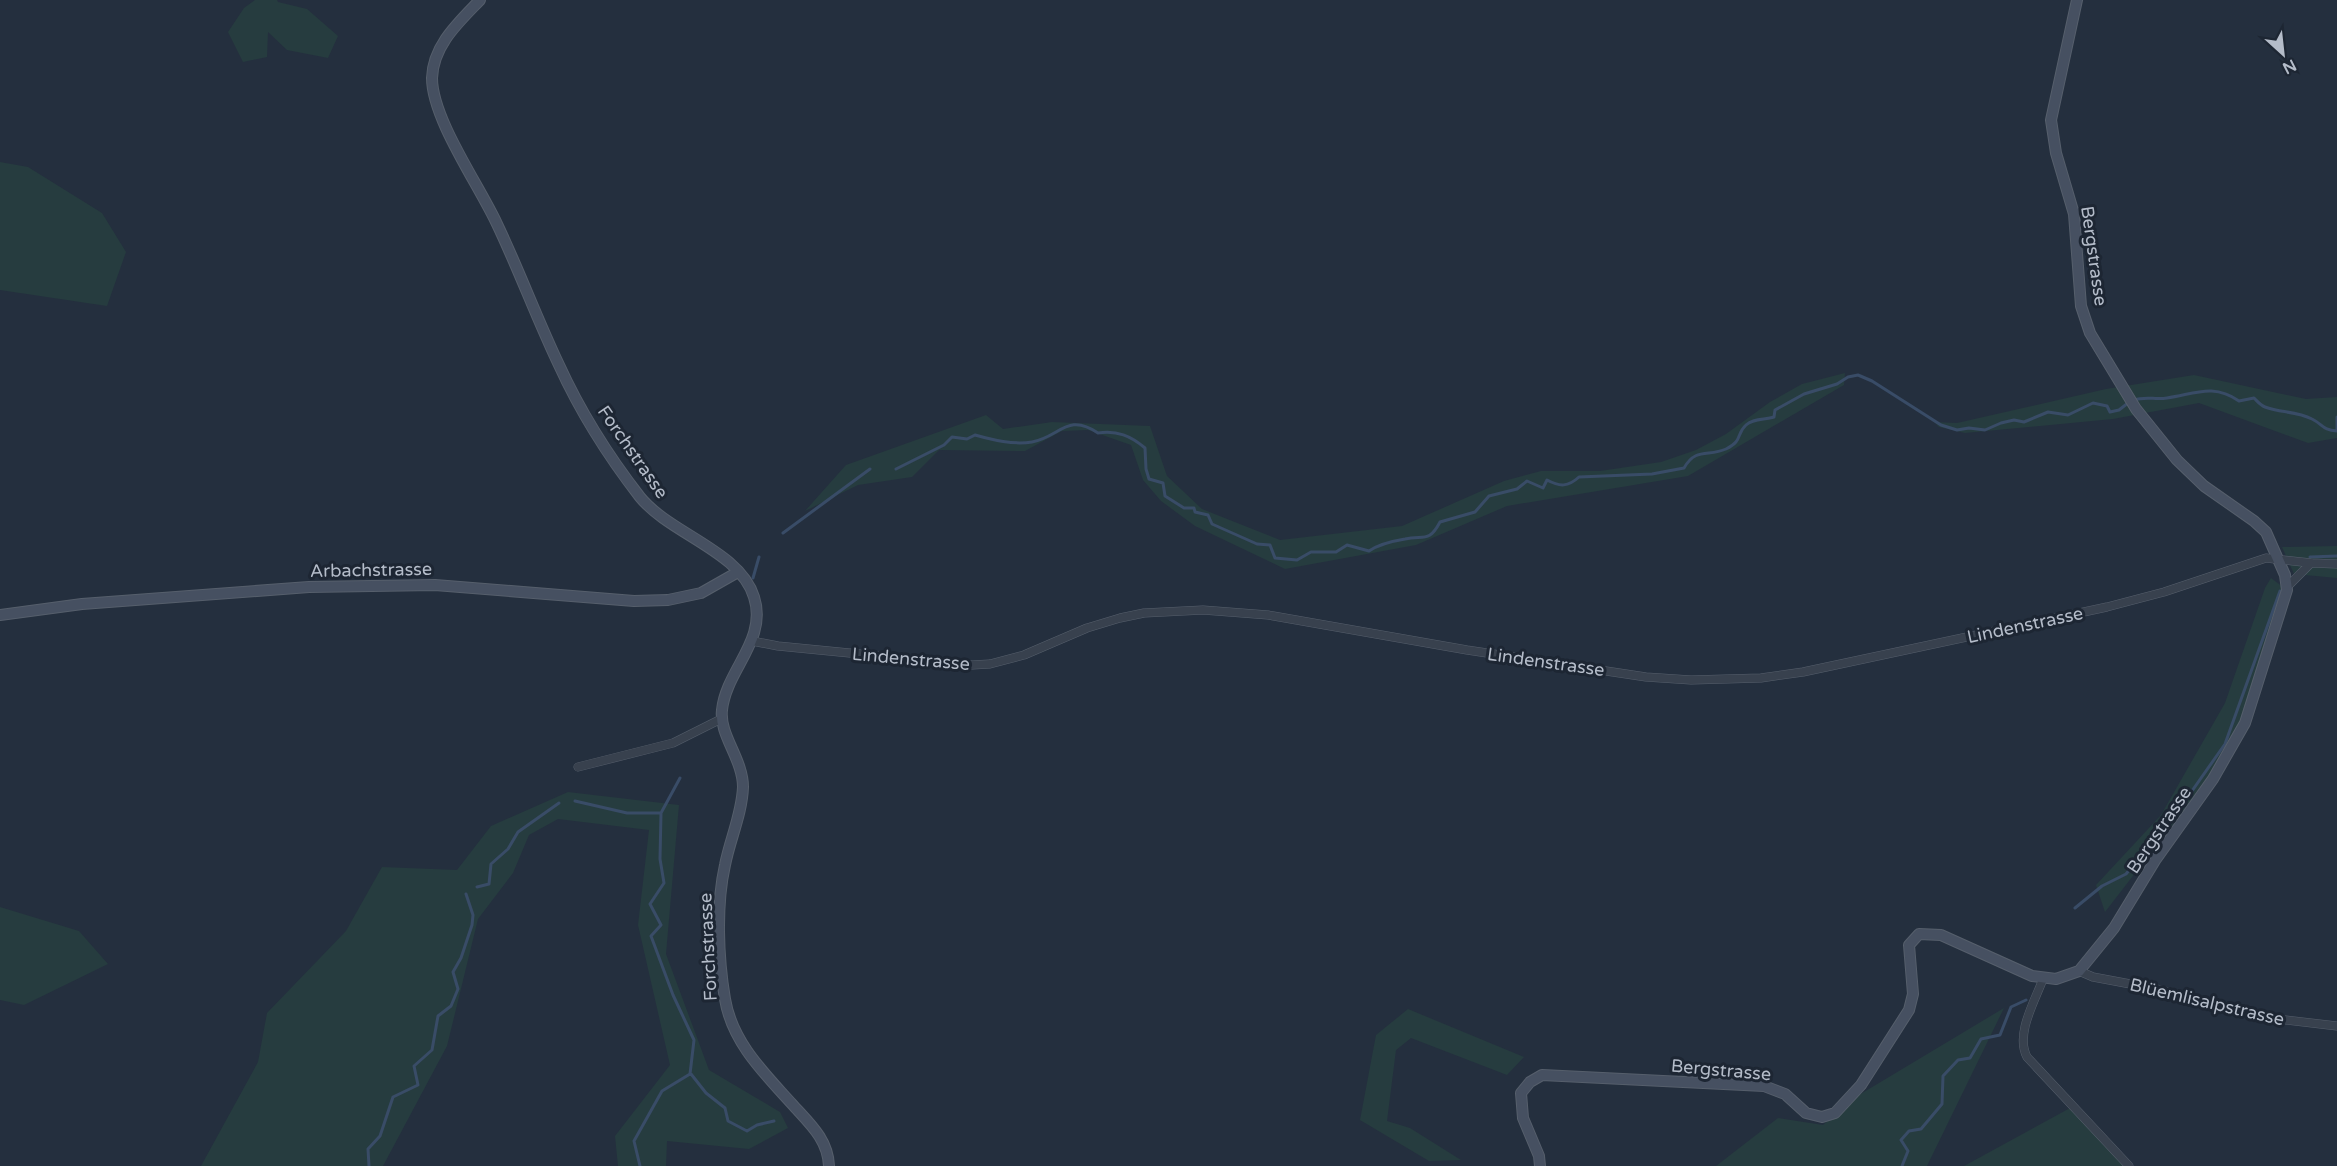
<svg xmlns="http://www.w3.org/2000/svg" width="2337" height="1166" viewBox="0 0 2337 1166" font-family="'Varela Round',sans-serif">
<rect width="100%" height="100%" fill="#242f3e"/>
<path fill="#263c3f" d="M255,0H277L278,2L307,9L338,36L328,58L287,50L268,32L267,57L243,62L228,32L244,8Z
M0,162L28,167L102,213L126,252L107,306L0,290Z
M1845,373L1844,385L1688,476L1507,506L1416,545L1285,569L1195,526L1161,501L1143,480L1131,445L1088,430L1062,431L1025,451L939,450L912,477L858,485L805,511L846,465L986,415L1003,429L1052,422L1150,426L1167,476L1202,509L1280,540L1402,526L1504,481L1541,471H1600L1661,462L1696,450L1726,434L1770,402L1802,384Z
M2194,375L2306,399L2337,397V438L2308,443L2199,403L2113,419L1965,433L1939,427L1934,422L1957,423L2106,389Z
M2337,546V578L2294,574L2282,547Z
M2271,578L2287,590L2256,693L2218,766L2105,912L2096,885L2161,815L2225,703L2265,588Z
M568,792L679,805L666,954L709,1070L780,1112L788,1128L749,1149L667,1141L666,1166H618L615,1136L670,1065L638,925L649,830L558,819L529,835L513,873L478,919L447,1046L383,1166H201L258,1062L267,1013L346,931L382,867L457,870L491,826Z
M0,907L79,931L108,964L24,1005L0,1000Z
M2004,1008L1927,1166H1716L1778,1118L1823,1125L1854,1098Z
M1408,1009L1524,1057L1507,1075L1411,1038L1396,1050L1387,1121L1410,1128L1461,1160L1429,1161L1360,1120L1376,1035Z
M2072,1107L2129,1166H1964Z"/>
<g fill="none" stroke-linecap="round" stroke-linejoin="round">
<path stroke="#394c67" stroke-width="3" d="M2134,400C2146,396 2155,400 2167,398C2195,394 2213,383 2239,401L2254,398C2258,402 2260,405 2265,407C2280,413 2297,411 2312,419C2324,425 2322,430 2337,431
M2337,417V429
M896,469L944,445L952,437L967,439L975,435C993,440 1013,445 1032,442C1060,437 1067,412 1098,433C1117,430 1131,436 1145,448L1146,469L1149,479L1163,483L1165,496L1184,508H1194L1195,512L1208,515L1212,524L1257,544L1270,545L1275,558L1297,560L1311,552H1336L1347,545L1369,551C1379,544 1393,541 1405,539C1424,535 1429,543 1440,522L1475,512L1489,496L1517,489L1527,481L1543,488L1547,480C1560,487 1568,487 1579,477L1652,474L1684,468C1696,447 1708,457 1726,449C1743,441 1736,434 1746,425C1753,418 1765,420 1774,417L1775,410L1804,394L1837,384L1848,377L1858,375L1872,381L1941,425L1957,430L1969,428L1985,430L2001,423L2014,420L2024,422L2048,412L2068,415L2093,403L2107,406L2110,412L2119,410L2128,403
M783,533L870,469
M2310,557L2337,556
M753,578L759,557
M575,801L627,813H661
M477,887L489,884L491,864L508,849L518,832L559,803
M2075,908L2102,886L2126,874L2180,808L2225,744L2280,591
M691,1074L706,1093L725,1108L728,1121L747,1131L757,1125L774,1121
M369,1166L368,1149L380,1136L393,1097L418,1085L414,1066L432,1050L438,1016L451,1006L458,989L453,972L461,958L472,925L473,915L466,894
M640,1166L634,1141L662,1091L690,1074L694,1040L673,995L651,936L661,925L650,904L664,883L660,859L661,813L680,778
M1902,1166L1908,1151L1901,1140L1909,1131L1921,1129L1942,1104L1943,1076L1958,1060L1970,1058L1981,1039L2000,1035L2011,1007L2026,1000"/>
<defs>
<path id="street" d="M2287,587L2311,563
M752,641L778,646L972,665L990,664L1024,655L1087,628L1120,618L1144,613L1203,610L1268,615L1467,650L1646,677L1691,680L1761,678L1803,672L2107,607L2164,592L2266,558L2311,563L2337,564
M578,767L673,743L721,719
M2079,971L2093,977L2157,989L2277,1019L2337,1026
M2043,979C2035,1001 2015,1034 2027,1057L2129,1166"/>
<path id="secondary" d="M480,0C459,22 433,45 432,78C432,119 479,185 497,224C519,270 537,319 559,365C580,411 609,457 640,497C670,534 740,551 754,597C768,640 726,670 722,710C719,735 743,759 743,787C742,814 730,839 725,865C716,905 718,958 725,999C732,1042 764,1073 792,1104C809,1123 828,1139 829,1166
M0,615L82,604L309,587L435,585L634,601L668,600L701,593L738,572
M1540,1166L1539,1156L1523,1118L1521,1093L1530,1082L1542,1075L1764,1086L1785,1094L1806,1113L1822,1117L1835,1113L1861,1085L1909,1010L1913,994L1909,945L1919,934L1941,935L2032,976L2056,979L2079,971L2114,928L2156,859L2213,779L2245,723L2287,590L2285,575L2266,532L2254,521L2204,486L2177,460L2136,409L2090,333L2081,306L2074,214L2056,153L2051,120L2077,0"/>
</defs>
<use href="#street" stroke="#565f6c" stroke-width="9"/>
<use href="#secondary" stroke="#565f6c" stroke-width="12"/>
<use href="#street" stroke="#38414e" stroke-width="8"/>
<use href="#secondary" stroke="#465061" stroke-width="10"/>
</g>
<g text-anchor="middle" stroke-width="6" stroke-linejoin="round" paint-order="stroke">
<g font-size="18" fill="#b4bcc9" stroke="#1d2633">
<text transform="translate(2094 256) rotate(82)" y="6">Bergstrasse</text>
<text transform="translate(633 452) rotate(55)" y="6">Forchstrasse</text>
<text transform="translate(371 570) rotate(-1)" y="6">Arbachstrasse</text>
<text transform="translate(2025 625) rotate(-12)" y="6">Lindenstrasse</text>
<text transform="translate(911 659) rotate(5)" y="6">Lindenstrasse</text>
<text transform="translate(1546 662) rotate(8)" y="6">Lindenstrasse</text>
<text transform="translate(2159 830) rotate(-56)" y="6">Bergstrasse</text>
<text transform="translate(708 947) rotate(-93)" y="6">Forchstrasse</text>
<text transform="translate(2207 1002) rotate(13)" y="6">Blüemlisalpstrasse</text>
<text transform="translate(1721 1070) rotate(5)" y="6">Bergstrasse</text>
</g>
</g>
<g transform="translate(2283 54) rotate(153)" stroke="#1d2633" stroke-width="4.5" paint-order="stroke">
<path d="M0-4.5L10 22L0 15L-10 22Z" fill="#b4bcc9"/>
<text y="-9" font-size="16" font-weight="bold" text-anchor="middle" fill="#b4bcc9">N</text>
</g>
</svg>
